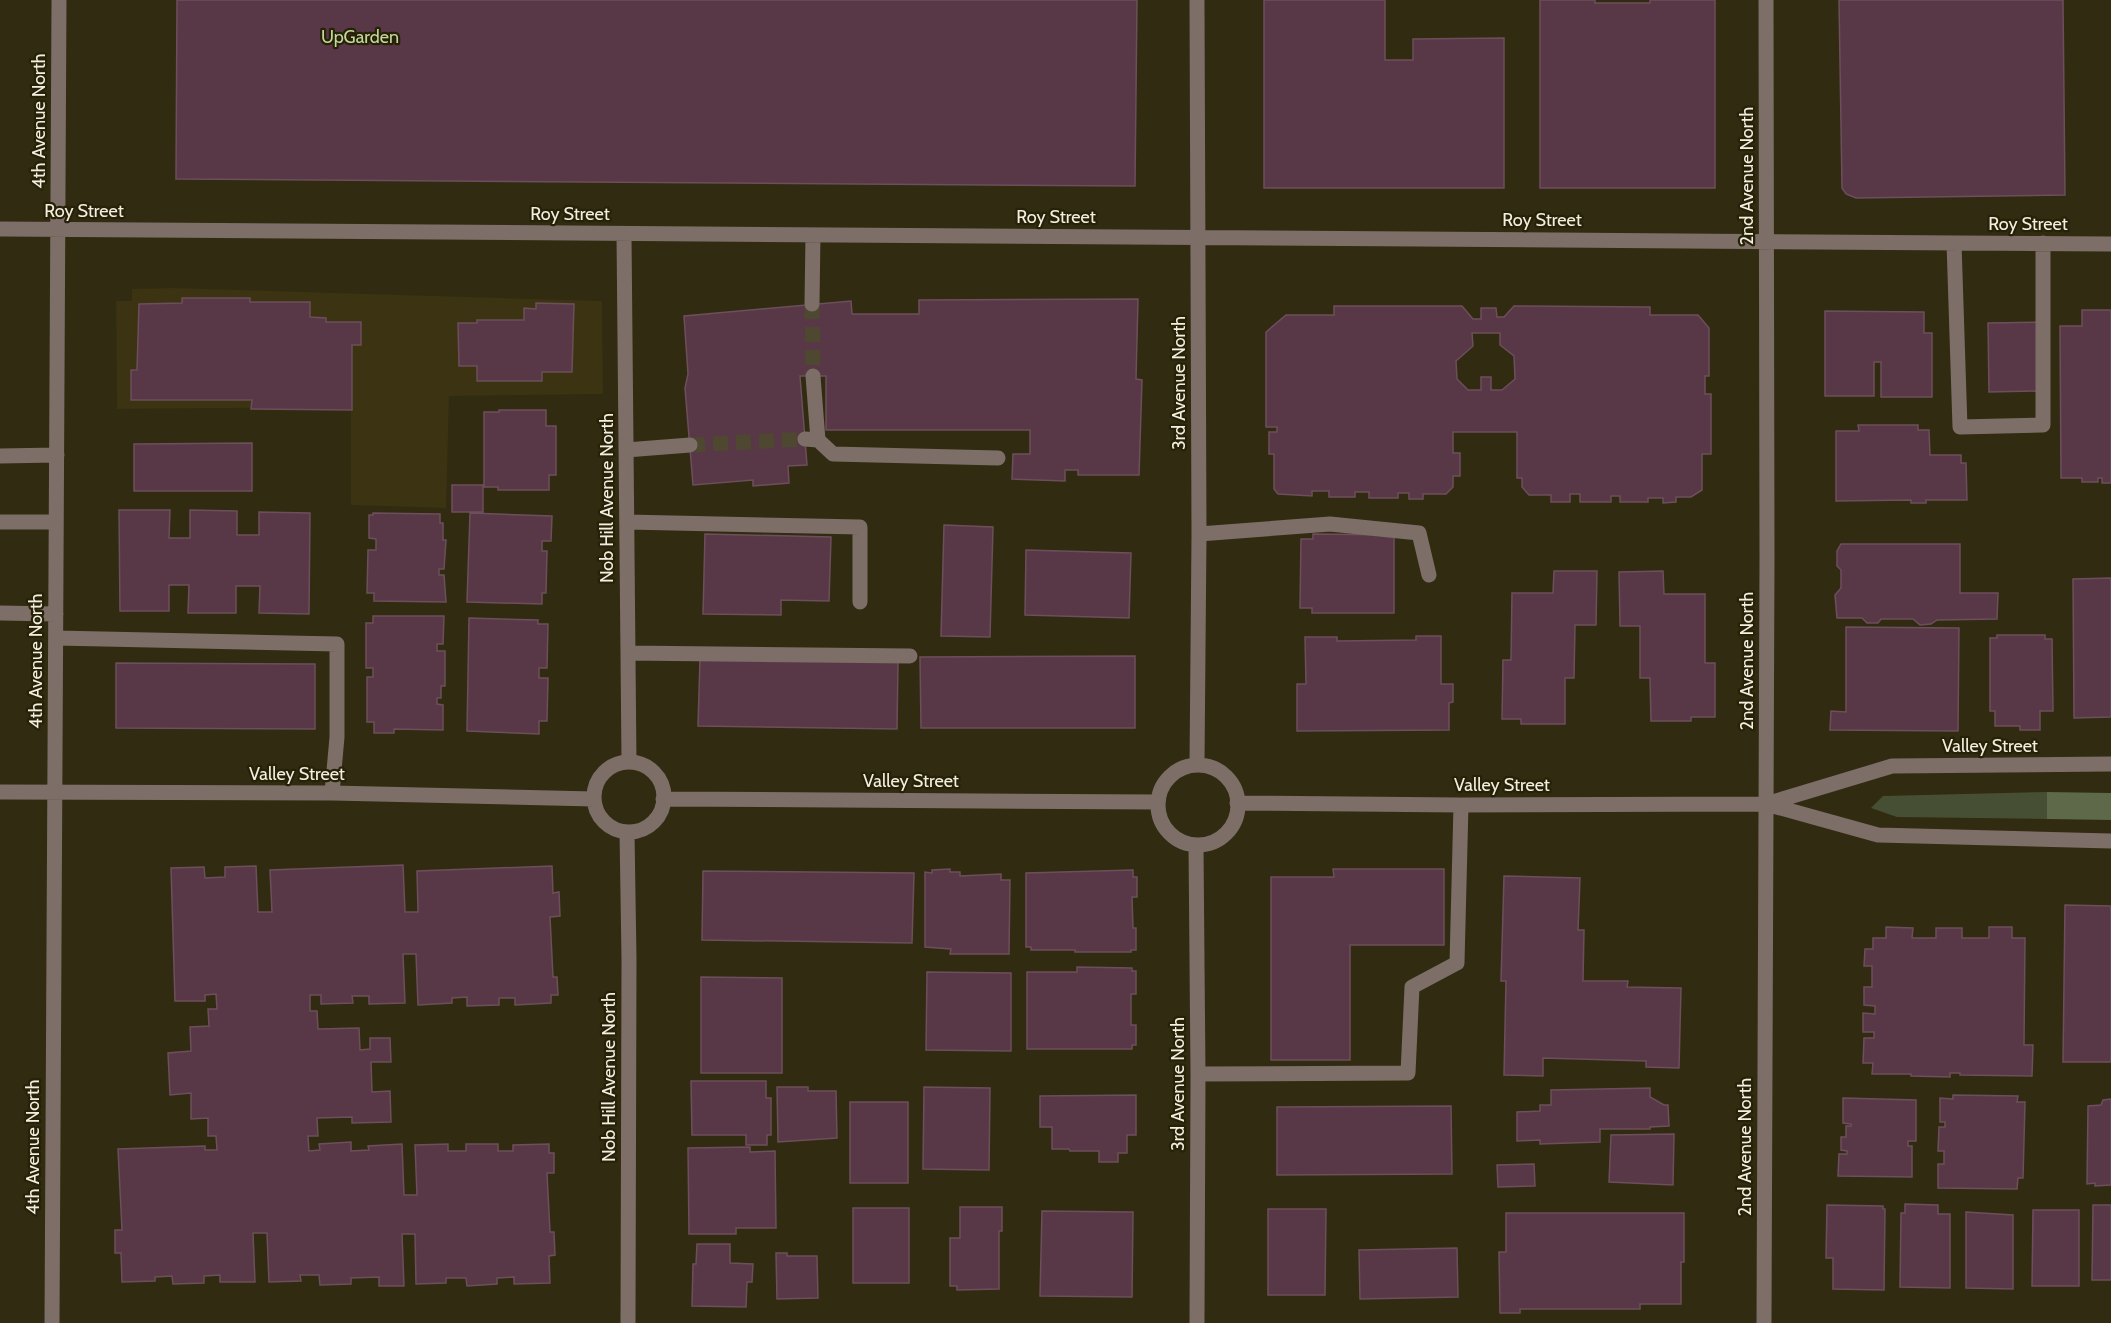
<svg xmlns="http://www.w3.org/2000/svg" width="2111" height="1323" viewBox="0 0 2111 1323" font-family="Cabin,sans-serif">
<rect width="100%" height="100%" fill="#312b11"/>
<path fill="#3b3311" d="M174,288L602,301L603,394L449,396L446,508L351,505V407L117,409L116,301H132V289Z"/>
<path fill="#464f34" d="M2047,792V819L1897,817L1871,808L1883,796Z"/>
<path fill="#5d6949" d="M2047,792L2111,793V820L2047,819Z"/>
<path fill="#583846" stroke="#6c4f5b" stroke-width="1.5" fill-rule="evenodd" d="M177,0H1137L1135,186L176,179Z
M1264,0H1385V60H1413V39L1504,38V188H1264Z
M1540,0H1595V3H1650V0H1715V188H1540Z
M1839,0H2063L2065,195L1856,198L1846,194L1842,188Z
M182,298H250V302H310V317L326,318V322H361V345H352V410L251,409L252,400H131V370H137L139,304L182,303Z
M1138,299L1136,379L1142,380L1139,475H1078V470H1065V481L1012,479L1013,454H1030V430H826V376H800L807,465L788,466L789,483L753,486V480L693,485L685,388L688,374L684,316L851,301L852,314H919V300Z
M536,303L574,304L572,372H542V381H477V366H459L458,323H477V320H524V308L536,309Z
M1334,306H1462L1473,319H1481V308H1496L1497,317H1504L1514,306L1650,307V315H1698L1709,328V376H1705V394H1711V454H1702V490L1691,497H1676V502L1663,503V498H1648V502H1620V496H1611V502H1580V494H1570V502H1551V495H1529L1522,487V478H1517V432H1453V453H1460V476H1453V487L1446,494H1423V499H1409V493H1398V498H1369V492H1355V497H1329V491H1312V496L1278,494L1274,489V454H1269V432H1277V427H1266V332L1286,315H1334ZM1472,333H1500V345L1514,356L1515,379L1502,390H1491V377H1481V390H1468L1457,379L1456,361L1473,346Z
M2082,310H2111V483H2102V478H2098V482H2082V478H2061L2060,326H2082Z
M1825,311L1924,312V333H1932V397H1881V362H1874V396H1825Z
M2041,322L2040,391L1989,392L1988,323Z
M499,410H546V426H556V475H549V490H498V487H484V412H499Z
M1858,425H1918V430H1929L1930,455H1961V463H1966L1967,500H1926V503H1911V500L1836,501V431H1859Z
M252,443V491H134V444Z
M452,485H483V512H452Z
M119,510H170L169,538H190V510L237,511V535H259V512L310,513L309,614L259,613L260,586H236V613H188L189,585H169V611H120Z
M373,513L440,514V523H443V540H446L444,569H439V575H444L446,602L374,601V593H367L368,550H376V539L369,538V515H373Z
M470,513L552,516L551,541H542V551H547L546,593H542V604L467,602Z
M944,525L993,527L990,637L941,636Z
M705,534L831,537L829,601L781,600V615L703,614Z
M1313,534L1394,535V613H1312V608H1300L1301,539H1313Z
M1841,544H1960V593H1998L1997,619L1937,620L1931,624L1920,625L1913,619H1881L1878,623H1867L1862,618H1837L1835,595L1841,588V570L1837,566V551Z
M1026,550L1131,553L1129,618L1025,615Z
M1554,571H1597L1596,625H1575L1574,678H1565V724H1521V719H1502L1503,660H1511L1512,593H1553Z
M1663,571L1664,594H1705V663H1715V717H1691V721H1651L1650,678H1640V626H1620L1619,572Z
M2111,578V717L2074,718L2073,579Z
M373,616H444L443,644H437V651H445V686H441V698H437V704L443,705V730L394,729V733H374V722H367V677H373V668H366V623H373Z
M469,618L538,620V624H548L547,668H539V678H548L547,721H539V734L467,731Z
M1846,627L1959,628L1958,731L1830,730L1831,711L1846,712Z
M1997,635H2045V639H2052L2053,711H2040V730H2020V726H1995V711H1990V638H1997Z
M1416,636H1441V684H1453V702L1449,703V730L1297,731V684H1306L1305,637H1337V641L1416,640Z
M1135,656V728H921L920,657Z
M700,659L898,662L897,729L698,726Z
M116,663L315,664V729L116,728Z
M403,865L405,912H418L417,871L552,866L553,893L559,892L560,916L550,917L553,977H557L558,995H551V1003L515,1005V998H499V1005L467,1006V997L452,998V1003L418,1005L416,954H403L405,1003L369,1004V996H352L353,1003L321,1004V995H310V1011H317L318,1029L359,1028L360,1050L370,1049V1038H390L391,1062H371L372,1092L390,1091L391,1122L352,1123V1117L317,1118L318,1136H308L309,1151L320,1150L319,1144L351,1142V1151L369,1150L368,1146L402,1144L404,1195H417L415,1145L448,1144V1151H466V1144H498V1151H513V1145L549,1144V1153H554V1173H547L550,1232H554L555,1255L549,1256L550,1283L514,1284V1277L497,1278V1284L467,1286L466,1278H446V1283L416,1284L415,1234H402L404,1286H379V1277L351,1278V1284L320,1285L319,1275H300L301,1281L269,1282L267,1233H253L255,1282H220V1275L204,1276V1283L173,1284L172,1276L155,1277V1281L122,1282L121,1253H115V1230H122L118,1149L205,1146V1150H217L216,1136H208V1118L191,1119V1093L170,1095L168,1053L191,1051L190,1027L209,1026L208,1009H217L216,994L205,995V1001H175L171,868L204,867L205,878L225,877V867L256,866L258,912H272L270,870Z
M950,869V872H960V876L1001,874V880H1010L1009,954H950L951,949L925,947V872L932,873V870Z
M1333,869H1444V945H1350V1060H1271V877H1334Z
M1133,870V877H1137V897H1132L1133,928H1136V950H1131V952H1075V950H1031V947H1026V873Z
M703,871L914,873L912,943L702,940Z
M1504,876L1580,878L1578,930H1584L1583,981H1628L1627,987L1681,988L1679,1068L1646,1067V1061L1543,1058V1076L1504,1075L1506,981H1501Z
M2065,905L2111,906V1062H2063Z
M1886,927L1913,928L1912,938H1936V928H1962V938H1989V927H2012V938H2025L2024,1045H2033L2032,1076L1960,1075V1073H1950V1077L1911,1076V1074H1872L1873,1063H1863L1864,1038H1874V1032H1863V1013L1875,1014V1006L1864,1005V987H1872V966H1864L1865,949H1873V938H1886Z
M1077,967L1132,968V971H1136V994H1131V1025H1136V1045H1132V1049H1027V972H1077Z
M927,972L1011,973V1051L926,1050Z
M701,977L782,978V1073H701Z
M691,1081H766V1098H771V1135H767V1145H746V1135H692Z
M777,1087H808V1091H836L837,1138L778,1142Z
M924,1087L990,1088L989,1170L923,1169Z
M1650,1088V1097L1664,1105H1668L1669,1126L1650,1127V1129H1600V1142L1540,1144V1140L1517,1141V1112L1540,1111V1105H1551V1090Z
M1136,1095V1135H1127V1153H1118V1162H1099V1151H1070L1069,1149H1052V1127H1040V1096Z
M1953,1095L2018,1096L2017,1102H2025L2023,1178H2018L2017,1189L1938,1188V1164H1944V1151H1938L1939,1127H1945V1122H1940V1098L1953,1099Z
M1843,1098L1916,1100V1141H1908V1146H1912V1177L1838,1176L1839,1154H1847V1151L1841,1150V1137H1846V1126H1851V1124L1843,1123Z
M2111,1099V1185L2095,1186V1183L2087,1184L2088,1106L2101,1105L2103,1100Z
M850,1102H908V1183H850Z
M1451,1106L1452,1174L1277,1175V1107Z
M1674,1134L1673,1185L1609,1182L1611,1135Z
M750,1147V1152L775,1151L776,1228H736V1234H689L688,1148Z
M1534,1164L1535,1186L1498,1187L1497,1165Z
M1905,1204L1938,1205V1214H1950V1288L1900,1287L1901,1213H1905Z
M1827,1205L1883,1206V1209H1885L1884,1290L1833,1289V1258H1826Z
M2093,1205H2111V1280H2092Z
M960,1207H1002V1231H999V1289L957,1290V1286H950V1238H960Z
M853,1208H909V1283H853Z
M1268,1209H1326L1325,1295H1268Z
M2033,1210H2079V1286H2032Z
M1042,1211L1133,1212L1132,1297L1040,1296Z
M1966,1212L2013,1215V1289L1966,1288Z
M1506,1213H1684V1262H1681V1304H1640V1309H1520V1313H1500L1499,1252H1506Z
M697,1244H730V1263L753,1264L752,1282H747L746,1307L692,1306L693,1264H696Z
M1457,1248L1458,1297L1360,1299L1359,1250Z
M776,1253H787V1256H817L818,1298L777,1299Z"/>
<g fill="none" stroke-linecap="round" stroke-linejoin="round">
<path stroke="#4e4830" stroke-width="15" stroke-dasharray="15 8" stroke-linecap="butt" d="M812,304L813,376
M690,445L805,439"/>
<path stroke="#7d6e67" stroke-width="15" d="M1197,0L1199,534L1197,765
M0,229L2111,244
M624,234L629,762
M1954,243L1960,427L2043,425V243
M812,304L813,235
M813,376L818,440
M805,439L818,440L833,454L998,458
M626,450L690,445
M0,456L57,455
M0,522H56
M627,522L860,527V602
M1199,534L1330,524L1419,533L1429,575
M0,613L56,614
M56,638L337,644V737L332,793
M628,653L910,656
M594 797a35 35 0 1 1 70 0a35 35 0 1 1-70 0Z
M1158 805a40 40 0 1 1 80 0a40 40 0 1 1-80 0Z
M0,792L332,793L594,799
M663,799L1158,802
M1237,803L1461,805L1766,804L1878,835L2111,841
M1766,804L1892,766L2111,764
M627,832L629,959L628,1323
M1196,845L1198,1074L1197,1323
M1198,1074L1408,1073L1412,987L1457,963L1461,805
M52,1323L59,0
M1764,1323L1767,559L1766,0"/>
</g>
<g text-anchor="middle" stroke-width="4.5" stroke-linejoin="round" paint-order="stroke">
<g font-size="18" fill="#c3d89f" stroke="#272107">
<text x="360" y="43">UpGarden</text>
</g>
<g font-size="18" fill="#f3efe0" stroke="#272107">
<text transform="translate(39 121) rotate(-90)" y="6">4th Avenue North</text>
<text transform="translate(1747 176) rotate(-90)" y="6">2nd Avenue North</text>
<text x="84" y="217">Roy Street</text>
<text x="570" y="220">Roy Street</text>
<text x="1056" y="223">Roy Street</text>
<text x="1542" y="226">Roy Street</text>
<text x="2028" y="230">Roy Street</text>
<text transform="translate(1179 383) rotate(-90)" y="6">3rd Avenue North</text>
<text transform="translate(607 498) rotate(-90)" y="6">Nob Hill Avenue North</text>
<text transform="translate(36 661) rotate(-90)" y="6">4th Avenue North</text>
<text transform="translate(1747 661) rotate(-90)" y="6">2nd Avenue North</text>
<text x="1990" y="752">Valley Street</text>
<text x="297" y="780">Valley Street</text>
<text x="911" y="787">Valley Street</text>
<text x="1502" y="791">Valley Street</text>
<text transform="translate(609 1077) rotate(-90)" y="6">Nob Hill Avenue North</text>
<text transform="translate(1178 1084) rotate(-90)" y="6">3rd Avenue North</text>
<text transform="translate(33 1147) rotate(-90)" y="6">4th Avenue North</text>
<text transform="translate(1745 1147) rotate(-90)" y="6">2nd Avenue North</text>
</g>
</g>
</svg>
